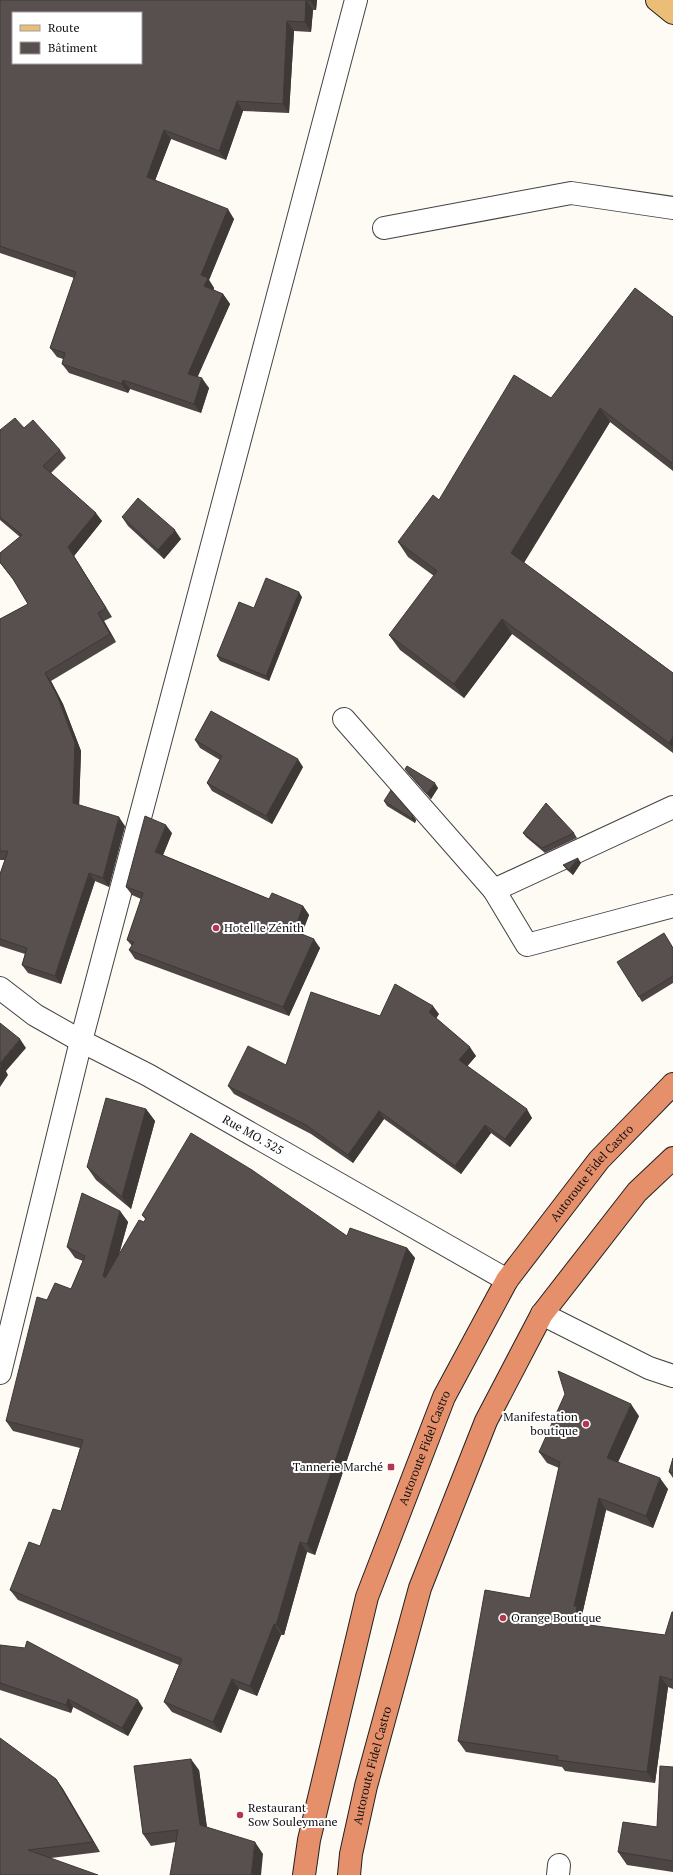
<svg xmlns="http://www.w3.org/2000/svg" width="673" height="1875" viewBox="0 0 673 1875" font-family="'PT Serif',serif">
<rect width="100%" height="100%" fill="#fefbf5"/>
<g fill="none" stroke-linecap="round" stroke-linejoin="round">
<defs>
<g id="minor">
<path d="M384,228L571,193L673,208"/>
<path d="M344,719L494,890L673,807"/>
<path d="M494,890L527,945L673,906"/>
<path id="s1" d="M0,988L35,1015L81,1041L148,1075L507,1280"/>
<path d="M542,1314L649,1368L673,1376"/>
<path d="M0,1373L81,1041L356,0"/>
<path d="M558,1875L559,1865"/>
</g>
<path id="major" d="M657,0L673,13"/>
<g id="highway">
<path id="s2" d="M304,1875L309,1840L367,1597L444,1397L507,1280L599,1160L673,1084"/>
<path id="s3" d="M349,1875L351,1854L366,1786L420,1588L486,1421L542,1314L637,1192L673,1158"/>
</g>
</defs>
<use href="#minor" stroke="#434343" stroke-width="24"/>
<use href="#major" stroke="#212121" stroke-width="24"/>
<use href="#highway" stroke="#212121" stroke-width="24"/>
<use href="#minor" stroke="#fff" stroke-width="22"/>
<use href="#major" stroke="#ebbe78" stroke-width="22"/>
<use href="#highway" stroke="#e6906b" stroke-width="22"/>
</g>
<path fill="#4c4543" d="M0,0H317L316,10H313L311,32L294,31L289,113L243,111L226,160L171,139L155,180L234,219L209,280L214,288V290L223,294L230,304L197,377L209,388L201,413L130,389L128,393L69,373L62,364L63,359L57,357L50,348L74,278L0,253Z
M673,317V471L610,422L524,563L673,673V753L512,634L464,698L400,650L389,635L434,576L408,557L398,542L439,500L551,398Z
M24,428L60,450L66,458L51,473L102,521L74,556L112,617L104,621L116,642L51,681L63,704L81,751L79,805L125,826L109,887L95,881L61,984L28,973L22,965L25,954L0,946V874L5,860H0V619L28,604L16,583L0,563V553L20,537L0,520V430Z
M122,517L181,539L164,559L128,526Z
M302,597L269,681L220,661L217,656L254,608Z
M195,740L303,767L272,824L212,791L207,783L220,760L200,748Z
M405,769L438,788L431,799L408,773Z
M384,801L413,816L416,820L415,823L387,806Z
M172,833L163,855L269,899L303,906L309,915L302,934L320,948L289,1016L135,959L129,950L132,946L127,940L141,899L132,895L126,887Z
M523,833H574L577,838L545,853L526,837Z
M581,863L573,875L567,870L563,865Z
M667,938L673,948V983L642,1002L639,997Z
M439,1014L436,1018L476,1056L467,1066L532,1118L510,1147L491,1133L461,1174L384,1119L353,1163L311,1134L234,1094L228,1086L286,1065L380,1016Z
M146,1109L155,1121L131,1209L96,1180L87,1167Z
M120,1211L128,1222L119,1254L146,1220L142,1215L347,1236L407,1248L415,1258L315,1555L307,1552L284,1635H281L257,1696L239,1689L221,1733L172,1712L164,1702L179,1665L18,1600L10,1590L40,1546L61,1511L80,1448L13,1431L6,1421L47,1300L71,1289L83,1261L75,1258L67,1247Z
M639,1416L618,1462L668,1489L653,1528L606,1510L582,1615L584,1618L583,1625L665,1635L673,1612V1689L668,1687L655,1783L565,1771L562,1767L466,1752L458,1741L530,1598L559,1468L547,1463L539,1452Z
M673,1458V1478L669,1472Z
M0,1645L143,1708L128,1736L73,1707L71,1713L0,1690Z
M673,1767V1872L627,1865L618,1852L657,1827Z
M199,1770L207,1827L263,1854L176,1842L151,1846L143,1834Z
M56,1779L63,1789L100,1852L51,1858L0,1875Z"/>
<path fill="#3e3837" d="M306,0L313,10L311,32L305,22Z
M310,0H317L316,10Z
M287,21L294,31L289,113L283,104Z
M237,101L243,111L226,160L219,151Z
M164,130L171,139L153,186L147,177Z
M228,209L234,219L209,280L214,288L211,295L204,286L201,275Z
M223,294L230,304L195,383L188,374Z
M202,378L209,388L201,413L194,404Z
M123,380L130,389L128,393L122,384Z
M600,408L610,422L521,567L511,553Z
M96,513L102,521L74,556L112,617L106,608L68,547Z
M175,530L181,539L164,559L158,550Z
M299,592L302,597L269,681L266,676Z
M98,613L104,621L116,642L110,634Z
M502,619L512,634L464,698L454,684Z
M45,673L51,681L63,704L81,751L79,811L73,803Z
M673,737V749L669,743Z
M298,759L303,767L272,824L266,816Z
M435,783L438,788L431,799L427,794Z
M413,816L416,820L415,823L411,818Z
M119,817L125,826L109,887L103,878Z
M166,825L172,833L161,860L155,852Z
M578,858L581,863L573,875L569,870Z
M89,873L95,881L61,984L55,976Z
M303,906L309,915L299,940L294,931Z
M314,939L320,948L289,1016L283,1007Z
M433,1006L439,1014L435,1020L429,1012Z
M20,1039L26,1048L6,1071L8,1075L0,1087V1063Z
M470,1047L476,1056L465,1069L459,1060Z
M146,1109L155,1121L131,1209L122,1197Z
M527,1109L532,1118L510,1147L505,1139Z
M379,1111L384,1119L353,1163L348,1155Z
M485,1125L491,1133L461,1174L455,1166Z
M120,1211L128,1222L110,1287L103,1276Z
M407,1248L415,1258L315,1555L307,1544Z
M631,1404L639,1416L615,1469L607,1458Z
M660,1478L668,1489L653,1528L646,1516Z
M599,1498L606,1510L582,1615L584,1618L581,1635L574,1623V1606Z
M300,1542L307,1552L284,1635L276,1625Z
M274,1624L281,1635L257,1696L250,1686Z
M660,1676L668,1687L655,1783L647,1772Z
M232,1679L239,1689L221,1733L213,1722Z
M68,1699L73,1707L71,1713L66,1705Z
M138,1700L143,1708L128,1736L122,1728Z
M191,1759L199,1770L208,1836L200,1825Z
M56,1779L63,1789L100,1852L93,1842Z
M255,1842L263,1854L261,1875H251Z"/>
<path fill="#58504e" stroke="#3e3837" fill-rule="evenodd" d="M0,0H310H306L305,22L287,21L283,104L237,101L219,151L164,130L147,177L228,209L201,275L208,278L204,286L223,294L188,374L202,378L194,404L123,380L122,384L62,364L65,353L50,348L76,272L0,246ZM13,13H141V63H13Z
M635,288L673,317V464L600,408L511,553L673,673V737L669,743L502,619L454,684L389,635L437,571L398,542L433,495L439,500L514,375L551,398Z
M15,418L24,428L33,420L60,450L43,466L96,513L68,547L106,608L98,613L110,634L45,673L57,695L75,743L73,803L119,817L103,878L89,873L55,976L22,965L27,948L0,939V874L8,851H0V619L28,604L13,579L0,562V553L22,535L0,517V430Z
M138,498L175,530L158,550L122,517Z
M266,578L299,592L266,676L217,656L239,602L254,608Z
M211,711L298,759L266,816L207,783L222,756L195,740Z
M407,766L435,783L427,794L405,769Z
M391,790L413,816L411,818L384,801Z
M546,803L574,833L542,848L523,833Z
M145,816L166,825L155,852L269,899L272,893L303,906L294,931L314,939L283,1007L129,950L134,942L127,940L143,893L126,887Z
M578,858L569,870L563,865Z
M664,933L673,948V976L639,997L617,962Z
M395,984L433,1006L429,1012L470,1047L459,1060L527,1109L505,1139L485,1125L455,1166L379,1111L348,1155L306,1125L228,1086L248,1046L286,1065L311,992L380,1016Z
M0,1023L20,1039L0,1063Z
M0,1064L2,1066L0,1069Z
M106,1098L146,1109L122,1197L87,1167Z
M191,1133L252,1170L347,1236L350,1228L407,1248L307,1544L300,1542L276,1625L274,1624L250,1686L232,1679L213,1722L164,1702L182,1659L10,1590L29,1542L40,1546L53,1509L61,1511L83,1440L6,1421L37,1297L47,1300L55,1283L71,1289L85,1256L67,1247L82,1193L120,1211L103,1276L105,1278L139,1220L144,1222L146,1218L142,1215Z
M558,1371L631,1404L607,1458L660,1478L646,1516L599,1498L574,1606H577L574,1623L665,1635L672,1612H673V1680L660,1676L647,1772L557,1760L558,1756L458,1741L485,1590L530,1598L560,1462L539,1452L565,1394Z
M673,1458V1473L669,1472Z
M27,1641L138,1700L122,1728L68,1699L66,1705L0,1683V1645L25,1648Z
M0,1738L56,1779L93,1842L28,1850L98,1875H0Z
M191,1759L200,1825L255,1842L251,1875H170L178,1830L143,1834L134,1766Z
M660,1766L673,1767V1861L618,1852L623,1822L657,1827Z"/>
<g fill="#b4354e" stroke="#fff" stroke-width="1.5">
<circle cx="216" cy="928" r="4"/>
<circle cx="586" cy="1424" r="4"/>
<rect x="387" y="1463" width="8" height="8" rx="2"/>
<circle cx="503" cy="1618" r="4"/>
<circle cx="240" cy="1815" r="4"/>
</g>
<g text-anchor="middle" stroke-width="4" stroke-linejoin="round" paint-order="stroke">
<g font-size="12" fill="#101010" stroke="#fff" text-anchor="start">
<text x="224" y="932">Hotel le Zénith</text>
<text x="578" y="1421" text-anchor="end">Manifestation<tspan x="578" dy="14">boutique</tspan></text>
<text x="383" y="1471" text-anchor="end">Tannerie Marché</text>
<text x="511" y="1622">Orange Boutique</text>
<text x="248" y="1812">Restaurant<tspan x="248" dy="14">Sow Souleymane</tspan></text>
</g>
<g font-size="12" fill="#101010" stroke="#fff">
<text dy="4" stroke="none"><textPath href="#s1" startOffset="293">Rue MO. 325</textPath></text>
<text dy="4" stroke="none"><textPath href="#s2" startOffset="769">Autoroute Fidel Castro</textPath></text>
<text dy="4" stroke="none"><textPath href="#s2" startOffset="445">Autoroute Fidel Castro</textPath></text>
<text dy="4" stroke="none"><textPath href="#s3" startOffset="112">Autoroute Fidel Castro</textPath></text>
</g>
</g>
<rect x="12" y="12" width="130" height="52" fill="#ffffff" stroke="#9f9f9f"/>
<rect x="20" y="25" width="20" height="6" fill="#ebbe78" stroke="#9f9f9f"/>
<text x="48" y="32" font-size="12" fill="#101010">Route</text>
<rect x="20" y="42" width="20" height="12" fill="#58504e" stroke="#9f9f9f"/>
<text x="48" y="52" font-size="12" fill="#101010">Bâtiment</text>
</svg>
